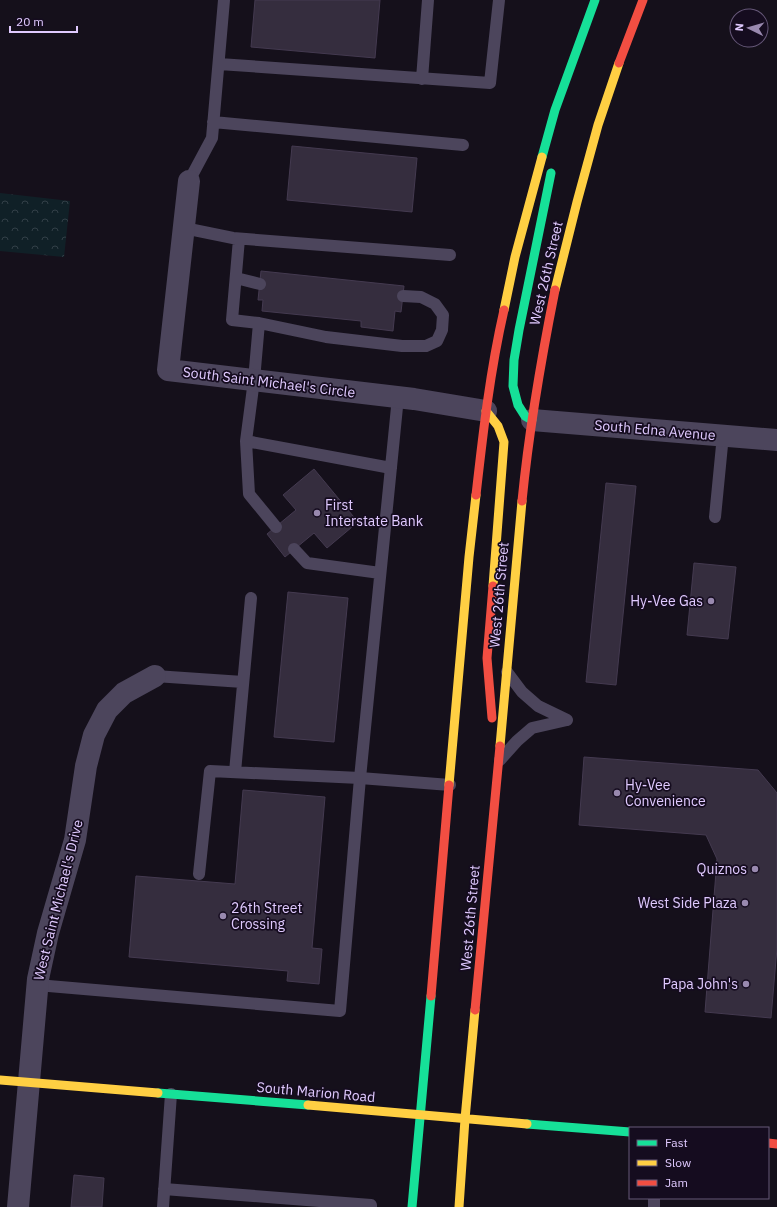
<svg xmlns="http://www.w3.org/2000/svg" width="777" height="1207" viewBox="0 0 777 1207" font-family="'IBM Plex Sans',sans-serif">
<defs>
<pattern id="forest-crowns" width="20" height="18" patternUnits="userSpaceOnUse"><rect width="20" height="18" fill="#102027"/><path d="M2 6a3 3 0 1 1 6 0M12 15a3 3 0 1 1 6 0" fill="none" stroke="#323f47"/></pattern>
</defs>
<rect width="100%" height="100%" fill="#15101b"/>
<path fill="url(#forest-crowns)" d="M0,193L70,201L64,257L0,251Z"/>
<path fill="#352d3e" stroke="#443a50" d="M255,0H380L375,58L251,47Z
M292,146L417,158L412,212L287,200Z
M261,271L404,286L401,312L395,311L393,331L361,327V321L262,311L263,300H258Z
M314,469L358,522L327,548L314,533L285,557L267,534L296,510L283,495Z
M606,483L636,486L616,685L586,682Z
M694,563L736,567L728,639L687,635Z
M288,592L348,598L334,742L274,737Z
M584,757L758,770L777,793V948L771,1018L705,1012L717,859L706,835L579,825Z
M243,790L325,797L312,948L322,949L319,984L287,981L288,971L129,957L136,876L235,884Z
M74,1175L104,1178L102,1207H71Z"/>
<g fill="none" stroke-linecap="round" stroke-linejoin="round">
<path stroke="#4c455c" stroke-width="12" d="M219,64L490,83L499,0
M422,79L428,0
M213,122L463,145
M189,181L212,138L224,0
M184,228L233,238L450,255
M239,239L232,320L259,323L254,380L246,441L391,468
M236,278L260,284
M259,323L326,337L402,346H426L437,341L442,330L443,315L435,304L421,297L403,296
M246,441L249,494L276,527
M715,517L723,435
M294,549L307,563L380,573
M507,672L522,692L538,706L567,720
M155,676L243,682
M500,760L517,741L532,728L567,720
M235,772L251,598
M199,874L210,771L360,778L450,785
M37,985L340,1011L360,778L398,397
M164,1189L371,1205V1207
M163,1207L171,1094
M654,1207V1198"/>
<path stroke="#4c455c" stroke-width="22" d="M189,181L168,370L414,399L486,411
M532,420L777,440
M18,1207L38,979L48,933L75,840L86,766L94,735L107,710L124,693L155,676"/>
<path stroke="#16e098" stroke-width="9" d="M542,157L555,110L595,0
M532,420L525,416L518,405L513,386L514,360L519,330L551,173
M158,1093L308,1105
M527,1124L630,1132
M412,1207L431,996"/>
<path stroke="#ffcf43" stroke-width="9" d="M555,290L577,202L598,125L619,63
M504,310L515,257L542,157
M486,411L498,426L504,442L493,586
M500,746L522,501
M449,785L469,557L476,495
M0,1080L158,1093
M308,1105L527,1124
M459,1207L465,1119L475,1010"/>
<path stroke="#f24e42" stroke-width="9" d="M619,63L643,0
M476,495C483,433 490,371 504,310
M522,501C529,430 541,360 555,290
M492,718L487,658L493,586
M431,996L449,785
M475,1010L500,746
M768,1143L777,1144"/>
</g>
<g fill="#9989af" stroke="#150c1f" stroke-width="1.5">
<circle cx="317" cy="513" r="4"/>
<circle cx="711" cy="601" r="4"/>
<circle cx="617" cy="793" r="4"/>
<circle cx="755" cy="869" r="4"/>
<circle cx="745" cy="903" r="4"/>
<circle cx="223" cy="916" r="4"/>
<circle cx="746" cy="984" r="4"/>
</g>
<g text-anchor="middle" stroke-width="3.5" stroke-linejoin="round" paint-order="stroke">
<g font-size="14" fill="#e0caff" stroke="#150c1f">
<text transform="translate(546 273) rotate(-77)" y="5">West 26th Street</text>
<text transform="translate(269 382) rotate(7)" y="5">South Saint Michael's Circle</text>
<text transform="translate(655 430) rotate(5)" y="5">South Edna Avenue</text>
<text transform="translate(499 595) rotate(-85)" y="5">West 26th Street</text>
<text transform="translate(58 900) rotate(-76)" y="5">West Saint Michael's Drive</text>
<text transform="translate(470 918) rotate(-85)" y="5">West 26th Street</text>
<text transform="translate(316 1092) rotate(5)" y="5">South Marion Road</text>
</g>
<g font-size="14" fill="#e0caff" stroke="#150c1f" text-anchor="end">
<text x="325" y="510" text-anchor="start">First<tspan x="325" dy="16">Interstate Bank</tspan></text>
<text x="703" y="606">Hy-Vee Gas</text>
<text x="625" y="790" text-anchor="start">Hy-Vee<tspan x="625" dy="16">Convenience</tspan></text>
<text x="747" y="874">Quiznos</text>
<text x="737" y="908">West Side Plaza</text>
<text x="231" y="913" text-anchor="start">26th Street<tspan x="231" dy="16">Crossing</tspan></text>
<text x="738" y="989">Papa John's</text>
</g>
</g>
<rect x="629" y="1127" width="140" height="72" fill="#150c1f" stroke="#665879"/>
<rect x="637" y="1140" width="20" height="6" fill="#16e098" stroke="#665879"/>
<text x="665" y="1147" font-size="12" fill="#e0caff">Fast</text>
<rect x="637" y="1160" width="20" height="6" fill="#ffcf43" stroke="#665879"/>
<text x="665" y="1167" font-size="12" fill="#e0caff">Slow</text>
<rect x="637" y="1180" width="20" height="6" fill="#f24e42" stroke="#665879"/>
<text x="665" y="1187" font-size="12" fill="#e0caff">Jam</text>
<g transform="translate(749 28) rotate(275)"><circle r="19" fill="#150c1f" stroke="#665879"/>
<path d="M0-3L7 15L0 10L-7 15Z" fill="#9989af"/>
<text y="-6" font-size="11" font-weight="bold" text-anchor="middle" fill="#e0caff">N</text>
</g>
<path d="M10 26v6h67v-6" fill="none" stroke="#e0caff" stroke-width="2"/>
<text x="16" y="26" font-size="12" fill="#e0caff" stroke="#150c1f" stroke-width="3" paint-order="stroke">20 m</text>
</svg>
